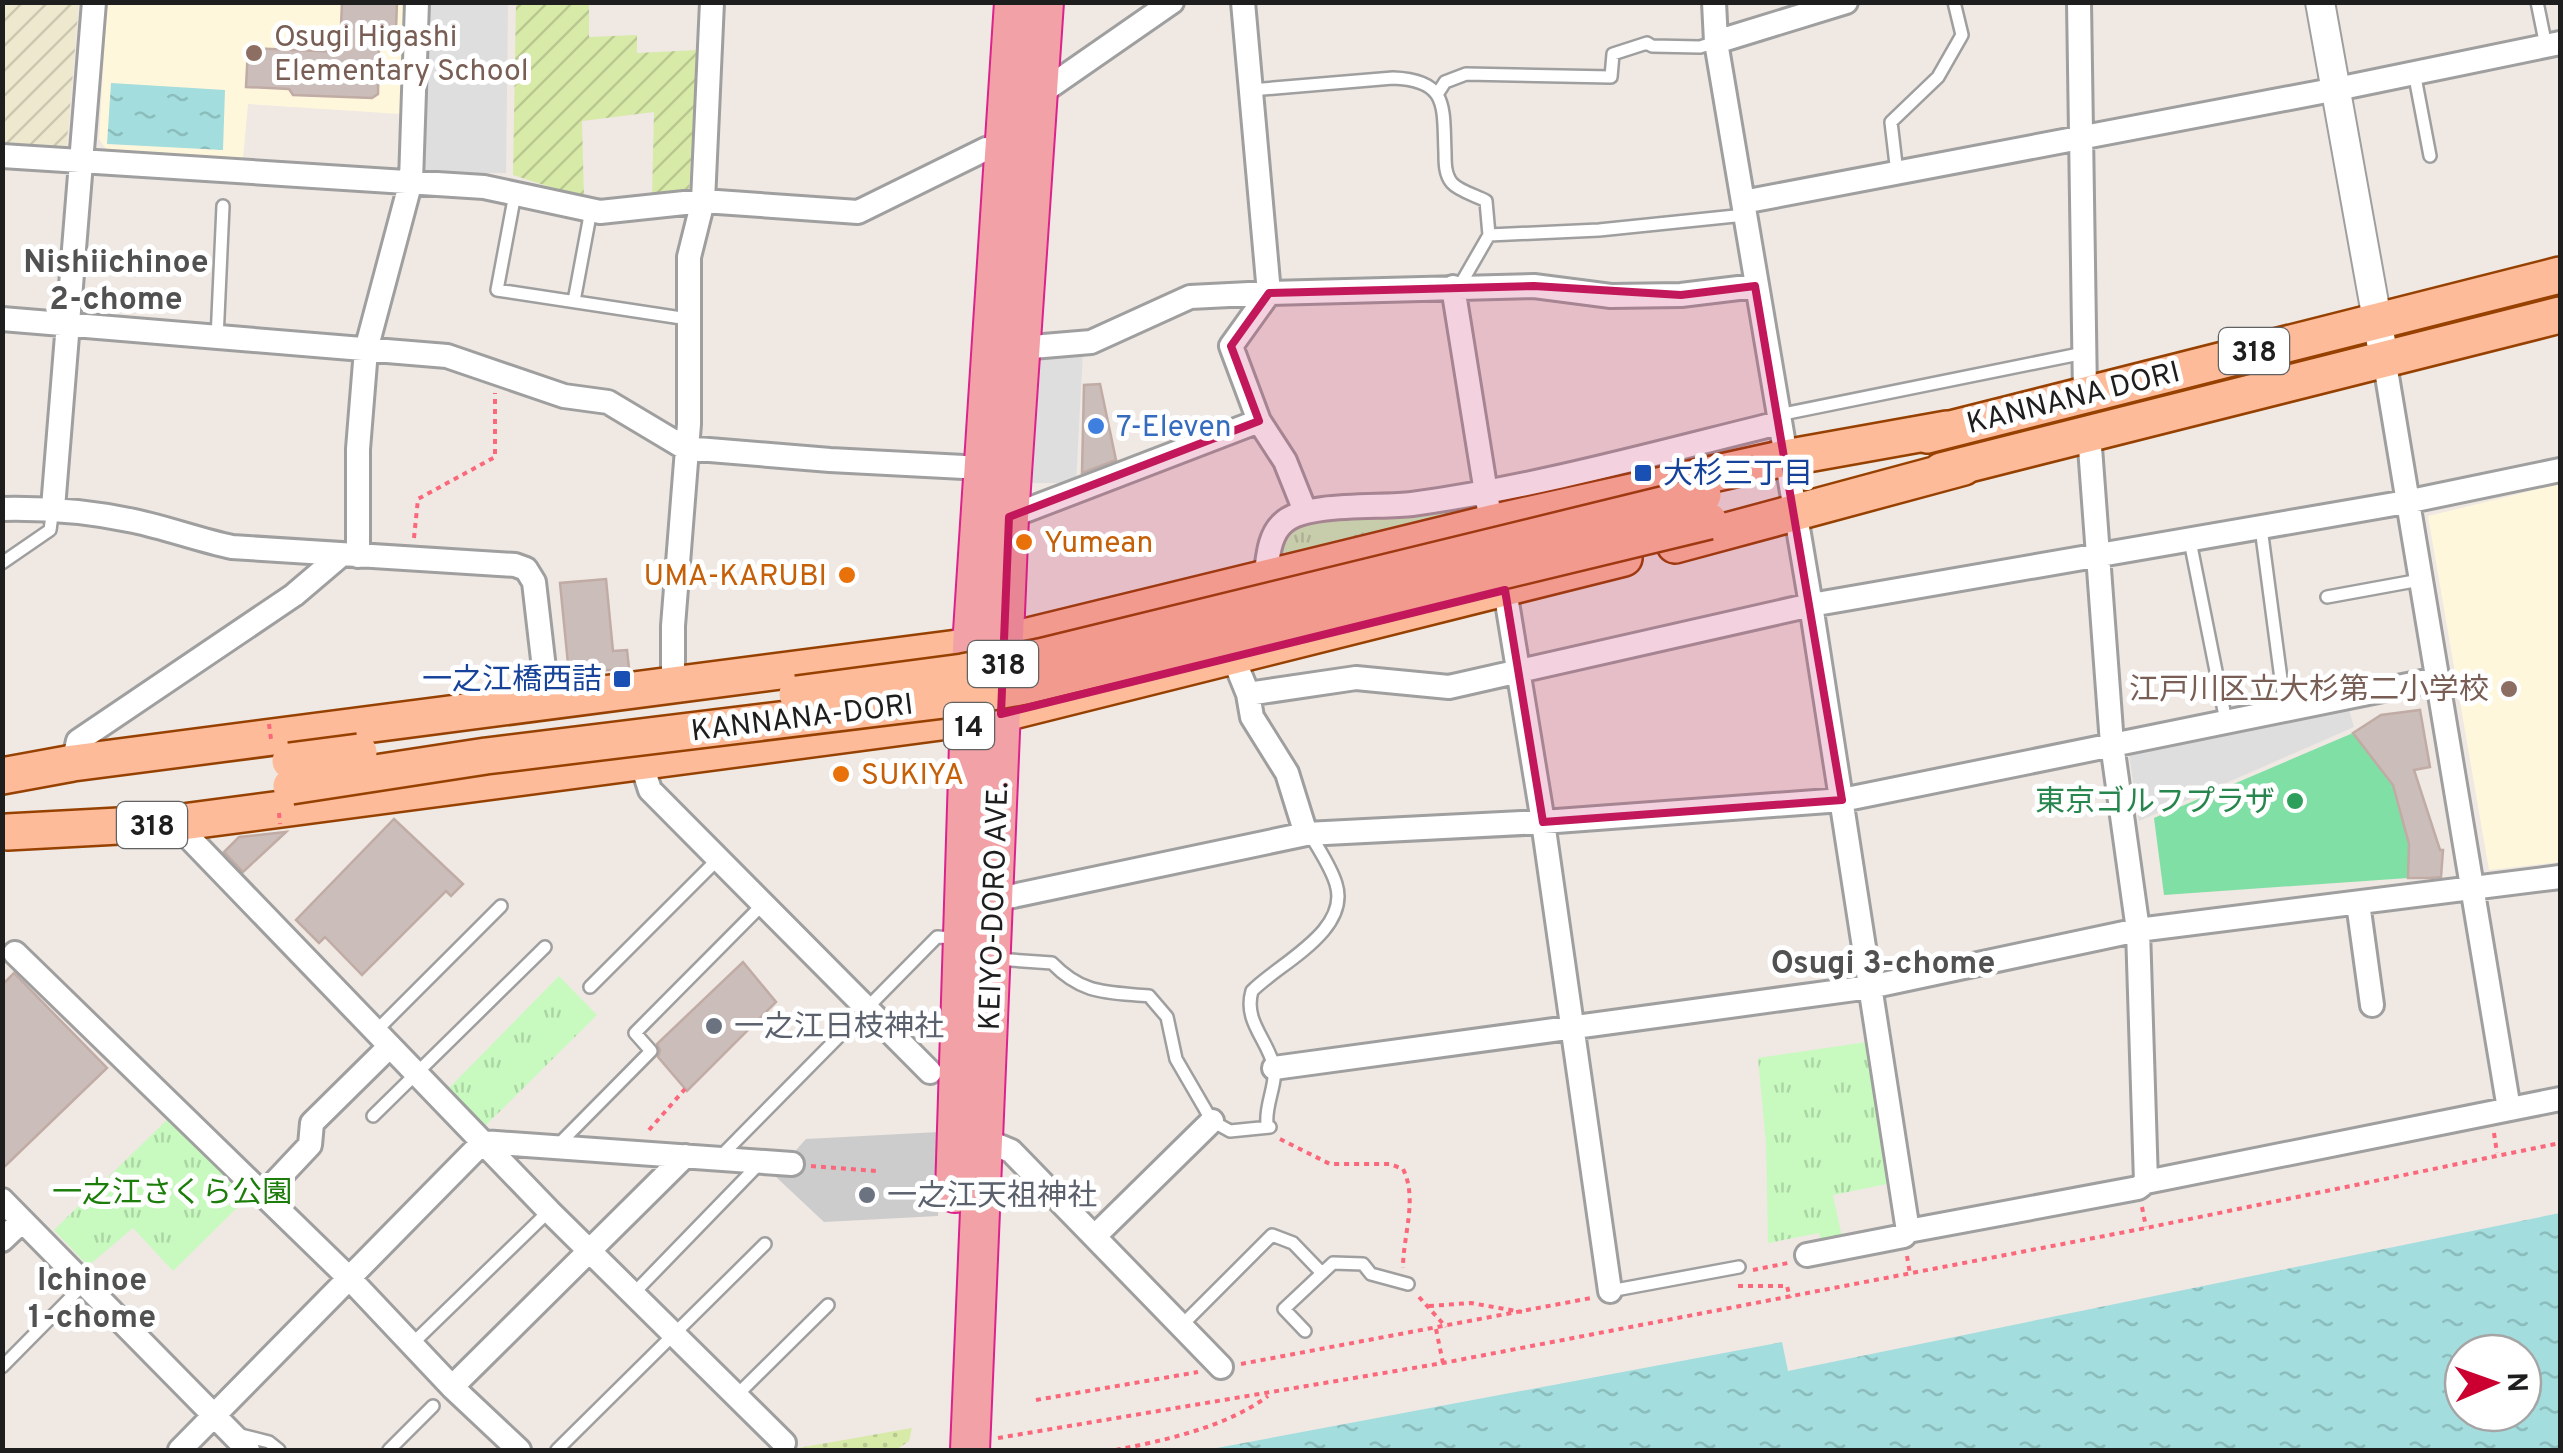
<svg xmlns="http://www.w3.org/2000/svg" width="2563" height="1453" viewBox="0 0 2563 1453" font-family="Overpass,'Noto Sans JP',sans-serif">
<defs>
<pattern id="farmland-furrows" width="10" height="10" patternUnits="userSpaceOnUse" patternTransform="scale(2.5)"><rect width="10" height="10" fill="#eee9ce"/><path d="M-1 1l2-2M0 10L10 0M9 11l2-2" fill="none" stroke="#ccc7b0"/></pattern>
<pattern id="grass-dots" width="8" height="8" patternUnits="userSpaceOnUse" patternTransform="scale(2.5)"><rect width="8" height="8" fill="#d8eaa8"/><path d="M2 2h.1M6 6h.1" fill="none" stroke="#b9c890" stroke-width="1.8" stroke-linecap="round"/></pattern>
<pattern id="park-tufts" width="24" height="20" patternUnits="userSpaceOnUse" patternTransform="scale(2.5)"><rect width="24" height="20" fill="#c8fabf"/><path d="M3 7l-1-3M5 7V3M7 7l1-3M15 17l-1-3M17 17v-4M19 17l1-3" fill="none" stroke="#abd6a4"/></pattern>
<pattern id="garden-furrows" width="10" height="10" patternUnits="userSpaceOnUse" patternTransform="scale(2.5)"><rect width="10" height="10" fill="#d8eaa8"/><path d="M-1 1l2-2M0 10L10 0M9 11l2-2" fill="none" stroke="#b9c890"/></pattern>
<pattern id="water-ripples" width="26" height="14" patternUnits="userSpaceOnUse" patternTransform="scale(2.5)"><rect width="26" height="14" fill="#a3dddd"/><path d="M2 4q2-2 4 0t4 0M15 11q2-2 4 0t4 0" fill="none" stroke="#8cbdbd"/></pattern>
</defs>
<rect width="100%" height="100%" fill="#efe8e3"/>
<path fill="#fff7dc" d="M107,3H406L400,114L248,104L243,158L106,149L99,139Z
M2560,484V862L2489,870L2428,516Z"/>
<path fill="#ccc" d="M939,1132L938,1216L824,1222L774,1175L806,1139Z"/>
<path fill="url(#farmland-furrows)" d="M2,3H79L66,151L3,145Z"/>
<path fill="url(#grass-dots)" d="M912,1428L909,1441L896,1450H787Z"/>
<path fill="url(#park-tufts)" d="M1482,498L1485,517L1271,568L1289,529L1308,517Z
M559,976L597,1015L485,1126L449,1088Z
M1867,1042L1887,1184L1833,1195L1842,1237L1821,1241L1819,1233L1768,1243L1766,1144L1758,1058Z
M171,1116L250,1195L173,1271L133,1228L88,1266L54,1230Z"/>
<path fill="url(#garden-furrows)" d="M516,3H589V37L637,35V53L698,50L689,192L652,197L654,112L582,121L584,198L513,175Z"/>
<path fill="#80dfa4" d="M2353,733L2393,785L2409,844L2408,878L2164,895L2154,818Z"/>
<path fill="#dedede" d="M424,3H508L506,173H416Z
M1083,350L1076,483H1021L1030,353Z
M2349,710L2354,727L2139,821L2129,754Z"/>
<path fill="url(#water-ripples)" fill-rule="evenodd" d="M111,83L225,90L223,150L107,144Z
M2560,1213V1450H1206L1782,1342L1788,1371ZM2463,1353H2523V1413H2463Z"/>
<path fill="#cbbdba" stroke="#c1aba5" stroke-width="2.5" d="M342,2H397L396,29L385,30V45L379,46L378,94L372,98L293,95L289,89L246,87L248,48L340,52Z
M1100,384L1116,460L1082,473L1084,385Z
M606,579L613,651L627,650L629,668L569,674L560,583Z
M2420,710L2430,767L2414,770L2440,850H2443L2441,877L2430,878H2408L2409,844L2393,785L2353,733L2381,715Z
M394,819L463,884L451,896L446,891L362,975L325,937L319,943L296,920Z
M286,832L243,872L224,852L239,837Z
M743,962L776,1002L687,1091L658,1057L660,1050L657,1044Z
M14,973L107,1068L2,1169V985Z"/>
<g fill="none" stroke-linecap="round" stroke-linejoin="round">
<defs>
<path id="service" d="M2537,2L2546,46
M2414,72L2430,156
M1251,90L1393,78C1449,80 1443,107 1445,153C1445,163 1445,175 1452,183C1459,191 1477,196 1486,201L1489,235L1599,230L1745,215
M1438,93L1445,82L1466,74L1611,77L1613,54L1647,43L1652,46L1700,47L1716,42
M1897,173L1891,122L1938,77L1962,35L1954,2
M515,194L497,290L688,319
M1459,287L1489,235
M574,301L591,210
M217,339L223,206
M1778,415L2084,353
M2261,528L2285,709
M2190,541L2226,721
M2,563L50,530L53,508
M2327,597L2420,580
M996,959L1052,963C1083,995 1107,992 1149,996L1167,1017L1176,1059L1212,1121L1230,1131L1270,1127
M590,987L718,859
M376,1031L501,906
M373,1116L545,947
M1267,1123C1265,1105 1277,1084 1274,1067C1268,1040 1243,1021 1252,991C1278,964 1351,931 1336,884C1331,867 1319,850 1310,834
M556,1147L651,1051L635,1033L763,904
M718,1159L937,937L956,938
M1610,1291L1739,1267
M633,1294L761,1162
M1181,1326L1272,1235L1293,1243L1321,1272
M1305,1331L1284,1309L1333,1263L1363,1264L1371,1274L1408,1284
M412,1344L549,1211
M2,1367L84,1284
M736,1396L828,1305
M237,1434L269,1442L279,1450
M389,1450L433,1406
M557,1450L765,1244"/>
<path id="minor" d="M1243,2L1269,293L1534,286L1611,296L1681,295L1755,286
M1714,2L1716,42L1811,605L1908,1231
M2079,2L2085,394
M1716,42L1846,2
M1038,95L1172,2
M2,156L484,187L600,212L703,201L858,212L986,149L1004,151
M1743,202L2337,89L2560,43
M1453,287L1488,505
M2,319L447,356L564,396L608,402L685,448L830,460L983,468
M1020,348L1091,342L1190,297L1269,293L1231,346L1259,421L1285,461L1305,511
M2384,358L2509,1109
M2089,434L2112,744L2138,930L2146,1182
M53,508L94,2
M2,509C47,508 91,512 134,521C167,528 199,540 232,547L515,565L526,569L534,582L548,703
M1009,517L1259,421
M358,556V449L366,350L411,181L417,2
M1265,579C1268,560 1268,535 1284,522C1307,502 1380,508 1412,504C1536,487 1657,453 1779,423
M1505,590L1543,822L1610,1291
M1233,657L1248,694L1252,717L1287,773L1306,834
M673,687V626L689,424V257L703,201L712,2
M1248,694L1356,678L1449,687L1811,605L2406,502L2560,470
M641,762L650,790L930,1072
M73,763L78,741L294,595L341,555
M175,823L549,1211L784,1443
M994,900L1306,834L1543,822L1842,800L2437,679
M2358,903L2372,1005
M15,953L351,1280L452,1387L519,1450
M1274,1068L1870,987L2138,930L2560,877
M483,1142L792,1164
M983,1147L999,1146L1011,1151L1221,1367
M263,1195L310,1145L312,1123L390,1046
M2,1200L248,1450
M1095,1236L1212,1121
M2,1240L22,1221
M1807,1255L1904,1236L1908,1231L2138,1188L2146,1182L2560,1099
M452,1387L685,1156
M180,1450L483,1142"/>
<path id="tertiary" d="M2320,2L2381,342"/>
<path id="primary" d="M1927,435L2560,275
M1941,471L2560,315
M1675,545L1964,467
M2,776L73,763L1004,642L1491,523L1785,458L1947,429
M7,832L175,823L1001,714L1624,558"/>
<path id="trunk" d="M955,1193L972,647L1014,2
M970,1450L1009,517L1044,2"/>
</defs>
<use href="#service" stroke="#9f9f9f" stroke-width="16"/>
<use href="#minor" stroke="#9f9f9f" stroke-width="28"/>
<use href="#tertiary" stroke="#9f9f9f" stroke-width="32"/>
<use href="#primary" stroke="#974100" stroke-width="40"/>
<use href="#trunk" stroke="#dc228d" stroke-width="42"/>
<path stroke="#fb687b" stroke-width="4" stroke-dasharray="5 5" stroke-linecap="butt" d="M414,538L418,499L495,457V393
M649,1130L685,1089
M2494,1133L2497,1153
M1280,1139L1330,1164H1390L1403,1169C1418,1199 1403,1235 1403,1268
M811,1166L876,1171
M2142,1207L2146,1227
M1907,1256L1910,1274
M1753,1270L1788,1263
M1738,1286H1787L1790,1298
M1419,1297L1446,1327
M1429,1306L1471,1303L1522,1312
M1436,1329L1443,1363
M1241,1364L1591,1298
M1036,1400L1198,1372
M998,1438L1443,1363L2146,1228L2560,1143
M1116,1450C1166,1440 1226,1427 1268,1396"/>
<use href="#service" stroke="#fff" stroke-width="11"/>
<use href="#minor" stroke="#fff" stroke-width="22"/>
<use href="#tertiary" stroke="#fff" stroke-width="28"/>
<use href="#primary" stroke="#fdbb9a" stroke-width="35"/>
<use href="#trunk" stroke="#f2a2a6" stroke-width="38"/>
<defs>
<path id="primary-bridge" d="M797,694L963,672L1040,657L1703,495
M290,761L359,752
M291,786L486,756L952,699L1025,686L1709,521"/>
</defs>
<use href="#primary-bridge" stroke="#974100" stroke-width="40" stroke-linecap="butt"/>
<path stroke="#fb687b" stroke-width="4" stroke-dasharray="5 5" stroke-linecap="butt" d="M269,724L271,739
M279,813L280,824"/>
<use href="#primary-bridge" stroke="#fdbb9a" stroke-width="35"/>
</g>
<path fill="#c2185b" fill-opacity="0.2" stroke="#c2185b" stroke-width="8" stroke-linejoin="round" d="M1534,286L1681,295L1755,286L1842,800L1543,822L1505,590L1001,714L1009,517L1259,421L1231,346L1269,293Z"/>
<g fill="#8d6e63" stroke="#fff" stroke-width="4">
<circle cx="254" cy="53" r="10"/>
<circle cx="2509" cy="689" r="10"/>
</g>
<circle fill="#3f7fe0" stroke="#fff" stroke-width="4" cx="1096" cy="426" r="10"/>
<g fill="#1a4fb4" stroke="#fff" stroke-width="4">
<rect x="1633" y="463" width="20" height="20" rx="5"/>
<rect x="612" y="669" width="20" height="20" rx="5"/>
</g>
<g fill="#e8710a" stroke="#fff" stroke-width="4">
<circle cx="1024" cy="542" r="10"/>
<circle cx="847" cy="575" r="10"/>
<circle cx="841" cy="774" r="10"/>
</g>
<circle fill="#2e9e5b" stroke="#fff" stroke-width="4" cx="2295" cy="801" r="10"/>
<g fill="#6b7280" stroke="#fff" stroke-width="4">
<circle cx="714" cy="1026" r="10"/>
<circle cx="867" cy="1195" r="10"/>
</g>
<g text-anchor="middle" stroke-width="10" stroke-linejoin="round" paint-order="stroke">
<g fill="#fff" stroke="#626262" stroke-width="2.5">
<rect x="2219" y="328" width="70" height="46" rx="8"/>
<rect x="968" y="641" width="70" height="46" rx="8"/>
<rect x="944" y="703" width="50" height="46" rx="8"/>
<rect x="117" y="802" width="70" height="46" rx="8"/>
</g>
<g font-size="28" font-weight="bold" fill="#1e1e1e">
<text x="2254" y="361">318</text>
<text x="1003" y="674">318</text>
<text x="969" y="736">14</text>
<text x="152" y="835">318</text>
</g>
<g font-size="30" fill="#785e54" stroke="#fff" text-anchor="start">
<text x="274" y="46">Osugi Higashi<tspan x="274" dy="34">Elementary School</tspan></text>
<text x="2489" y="699" text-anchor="end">江戸川区立大杉第二小学校</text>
</g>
<g font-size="30" fill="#1e1e1e" stroke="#fff">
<text transform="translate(2073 397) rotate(-14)" y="10">KANNANA DORI</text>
<text transform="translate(802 717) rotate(-7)" y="10">KANNANA-DORI</text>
<text transform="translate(993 906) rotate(-88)" y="10">KEIYO-DORO AVE.</text>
</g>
<g font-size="30" fill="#366cbe" stroke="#fff" text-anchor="start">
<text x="1116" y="436">7-Eleven</text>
</g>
<g font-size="30" fill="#164399" stroke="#fff" text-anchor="start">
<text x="1663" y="483">大杉三丁目</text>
<text x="602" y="689" text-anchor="end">一之江橋西詰</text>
</g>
<g font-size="30" fill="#c56008" stroke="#fff" text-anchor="start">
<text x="1044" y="552">Yumean</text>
<text x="827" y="585" text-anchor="end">UMA-KARUBI</text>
<text x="861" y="784">SUKIYA</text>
</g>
<g font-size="30" fill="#27864d" stroke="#fff" text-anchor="end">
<text x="2275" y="811">東京ゴルフプラザ</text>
</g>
<g font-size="30" fill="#5b616d" stroke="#fff" text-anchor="start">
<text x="734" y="1036">一之江日枝神社</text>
<text x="887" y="1205">一之江天祖神社</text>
</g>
<g font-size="30" fill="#1c7d0a" stroke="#fff">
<text x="172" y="1202">一之江さくら公園</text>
</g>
<g font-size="32" font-weight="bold" fill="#515151" stroke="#fff">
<text x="116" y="272">Nishiichinoe<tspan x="116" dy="37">2-chome</tspan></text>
<text x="1883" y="973">Osugi 3-chome</text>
<text x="92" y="1290">Ichinoe<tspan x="92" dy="37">1-chome</tspan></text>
</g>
</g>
<rect width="2563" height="1453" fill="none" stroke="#1e1e1e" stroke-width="10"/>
<g transform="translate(2493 1383) rotate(88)"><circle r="48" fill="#ffffff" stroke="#a5a5a5" stroke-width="2.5"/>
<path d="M0-8L18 38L0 25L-18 38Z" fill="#cb0030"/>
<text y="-15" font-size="28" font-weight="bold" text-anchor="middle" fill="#1e1e1e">N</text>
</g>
</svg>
